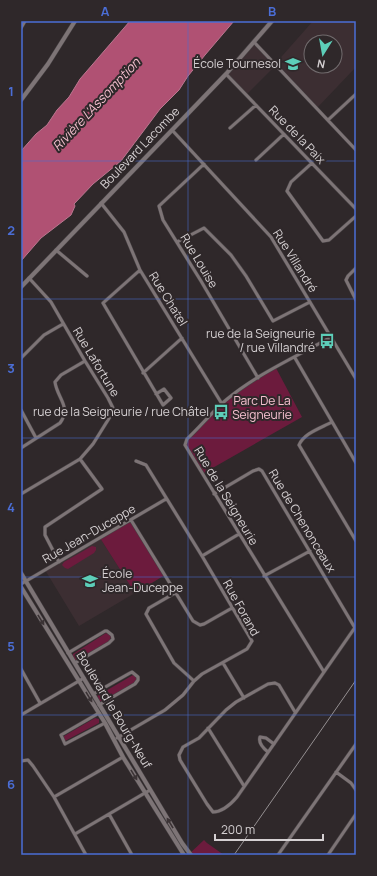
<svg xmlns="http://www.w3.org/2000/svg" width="377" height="876" viewBox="0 0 377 876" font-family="Manrope,sans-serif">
<rect width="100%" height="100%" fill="#2f282a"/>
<path fill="#3c2e32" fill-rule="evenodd" d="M313,21H356V67L317,108L276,65L246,95L226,74L254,42L275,64ZM311,42H335V66H311Z
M100,538L135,593L79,626L45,570Z"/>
<path fill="#6c1b3d" d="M276,368L302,417L202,474L185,445L186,442L226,400L258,378Z
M131,520L165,575L135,593L100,538Z
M92,546L96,547V550L94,553L68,569L65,568L62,565L64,562Z
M106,633L111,636L110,641L76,661L74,660L72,656L73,654Z
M133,675L135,676L137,680L134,683L102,702L99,701L97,696Z
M95,718L99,719V723L65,741L64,740V736Z
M204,840L207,843L224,855H188Z"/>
<path fill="#b05173" stroke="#bb7790" d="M130,21H234L205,55L188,76L179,90L160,109L121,161L93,184L74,204L75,206L71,215L41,238L21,261V151L36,134L47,125L57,110L69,97L80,79Z"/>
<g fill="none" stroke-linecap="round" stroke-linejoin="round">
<defs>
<path id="street" d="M21,28L25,21
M254,42L356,150
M226,74L356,209
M328,120L356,94
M230,128L256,105
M172,130L271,237L356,379
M256,160L284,134
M312,163L291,182L287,191L323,241L329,240L356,216
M204,164L159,206L163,220L201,281L258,378
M101,203L124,232L140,270L222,404
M177,242L204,228L231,255L246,276L273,321L310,302
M56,250L87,276
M356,268L348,276L346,280L356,300
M140,270L103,303L163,405L171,398L164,389L156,394
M21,358L44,335L63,324
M295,358L356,463
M143,373L182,338
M21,410L36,438
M332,422C321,428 304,433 299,445L356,541
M21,448L60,423C72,407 57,398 55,382L61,375L85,361
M21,494L80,459L93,444L113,412V408L108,398L85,361L51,302L29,278
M214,494L253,471L259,469L262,471L355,628
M131,520L193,621L200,625L204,624L232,608
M202,556L239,534
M59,562L45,535V527L102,489L80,459
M264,576L310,551
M21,584L166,499
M175,593L149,608L146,614L174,663L194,681
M68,653L105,631H107L112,635L113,639L109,643L75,663
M223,663L244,698
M21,669L40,703
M324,672L185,445L187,439C200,427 212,412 226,400C257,374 296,357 331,337
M93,694L130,673L132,672L138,677V680L135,684L99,705
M295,712L279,685L275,683L268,684L236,702L226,710L199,738L183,747L179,755L180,760L207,804L213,812C223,812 231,804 237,797L356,626
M99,713L61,735L65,744L105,723
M21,715L84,678
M208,728L244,786
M117,738L165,710L183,695L194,681L202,674L247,649L252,641L202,556L146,465L136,461
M268,752C263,748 258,743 260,737L266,738L274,744
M21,761L28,760L33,766L54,797L86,855
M336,772L351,783L356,790
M54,797L123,757
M109,814L132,855
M75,834L150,790
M278,855L356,744
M328,855L356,814"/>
<path id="secondary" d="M21,100L48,64L75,21
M21,287L226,74L272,21
M21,573L182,843L191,855
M21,587L105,723L123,757L184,855"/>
</defs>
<use href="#street" stroke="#484345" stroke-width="4"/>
<use href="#secondary" stroke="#484345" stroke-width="5"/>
<use href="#street" stroke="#7d7476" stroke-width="3"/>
<use href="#secondary" stroke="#7d7476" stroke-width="4"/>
<path stroke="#948f91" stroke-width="1" d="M234,855L356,680"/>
</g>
<defs><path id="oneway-solid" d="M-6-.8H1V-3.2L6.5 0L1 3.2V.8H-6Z"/></defs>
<g fill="#3b3335">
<use href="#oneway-solid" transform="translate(41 620) rotate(59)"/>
<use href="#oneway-solid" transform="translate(89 697) rotate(59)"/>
<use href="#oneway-solid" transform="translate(134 775) rotate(59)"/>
<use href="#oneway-solid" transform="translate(170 823) rotate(-121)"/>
</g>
<path fill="none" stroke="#4b6ed6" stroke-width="1" stroke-opacity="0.55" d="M188,21V855M21,161H356M21,299H356M21,438H356M21,577H356M21,715H356"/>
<defs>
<symbol id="school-bare" viewBox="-9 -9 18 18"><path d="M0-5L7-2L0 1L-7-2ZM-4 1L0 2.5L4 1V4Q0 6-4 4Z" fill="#5dceb9" stroke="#2f282a" stroke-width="2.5" paint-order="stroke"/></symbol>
<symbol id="bus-bare" viewBox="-9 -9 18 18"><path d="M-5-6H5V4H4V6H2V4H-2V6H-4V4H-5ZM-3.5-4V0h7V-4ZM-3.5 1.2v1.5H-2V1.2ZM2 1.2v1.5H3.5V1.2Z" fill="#5dceb9" stroke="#2f282a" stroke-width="2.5" paint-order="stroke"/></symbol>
</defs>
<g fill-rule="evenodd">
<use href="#school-bare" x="282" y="53" width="22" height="22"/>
<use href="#bus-bare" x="316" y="330" width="22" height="22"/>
<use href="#bus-bare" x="210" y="401" width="22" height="22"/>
<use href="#school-bare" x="79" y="570" width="22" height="22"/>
</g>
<g text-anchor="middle" stroke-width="4" stroke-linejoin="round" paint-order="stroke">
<g font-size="12" fill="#d5d0d2" stroke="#2f282a" text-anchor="end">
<text x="281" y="68">École Tournesol</text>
<text x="315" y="338">rue de la Seigneurie<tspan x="315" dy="14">/ rue Villandré</tspan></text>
<text x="209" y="416">rue de la Seigneurie / rue Châtel</text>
<text x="102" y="578" text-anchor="start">École<tspan x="102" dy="14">Jean-Duceppe</tspan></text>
</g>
<g font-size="12" fill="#d5d0d2" stroke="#2f282a">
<text transform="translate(297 135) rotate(46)" y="4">Rue de la Paix</text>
<text transform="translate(140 148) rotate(-46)" y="4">Boulevard Lacombe</text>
<text transform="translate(199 261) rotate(59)" y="4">Rue Louise</text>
<text transform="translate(295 261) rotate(58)" y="4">Rue Villandré</text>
<text transform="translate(168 299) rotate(58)" y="4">Rue Chatel</text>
<text transform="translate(96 362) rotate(59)" y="4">Rue Lafortune</text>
<text transform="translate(226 496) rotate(59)" y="4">Rue de la Seigneurie</text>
<text transform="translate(302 521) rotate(59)" y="4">Rue de Chenonceaux</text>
<text transform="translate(89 534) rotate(-30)" y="4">Rue Jean-Duceppe</text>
<text transform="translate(241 608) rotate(61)" y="4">Rue Forand</text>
<text transform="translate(114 710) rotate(59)" y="4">Boulevard le Bourg-Neuf</text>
</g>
<g font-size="12" fill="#f6c1d0" stroke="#2f282a">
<text x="262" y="405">Parc De La<tspan x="262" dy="14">Seigneurie</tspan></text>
</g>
<g font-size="13" font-style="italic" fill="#f4bfce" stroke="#2f282a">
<text transform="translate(96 104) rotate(-47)" y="5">Rivière L'Assomption</text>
</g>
</g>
<rect width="377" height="876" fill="none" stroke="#2f282a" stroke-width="44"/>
<g transform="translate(323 54) rotate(191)"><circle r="19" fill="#2f282a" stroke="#716b6d"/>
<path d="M0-3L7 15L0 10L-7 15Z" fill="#5dceb9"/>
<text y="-6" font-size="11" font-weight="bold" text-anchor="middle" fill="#d5d0d2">N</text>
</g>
<path d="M215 834v6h108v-6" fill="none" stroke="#d5d0d2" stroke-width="2"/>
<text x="221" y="834" font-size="12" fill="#d5d0d2" stroke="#2f282a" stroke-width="3" paint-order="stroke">200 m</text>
<rect x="22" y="22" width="333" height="832" fill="none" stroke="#4b6ed6" stroke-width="1.5"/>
<g font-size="13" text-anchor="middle" font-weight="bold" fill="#4b6ed6">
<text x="105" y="16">A</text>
<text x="272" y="16">B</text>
<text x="11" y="96">1</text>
<text x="11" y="235">2</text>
<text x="11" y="373">3</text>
<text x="11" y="512">4</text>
<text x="11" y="651">5</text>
<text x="11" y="789">6</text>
</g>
</svg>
